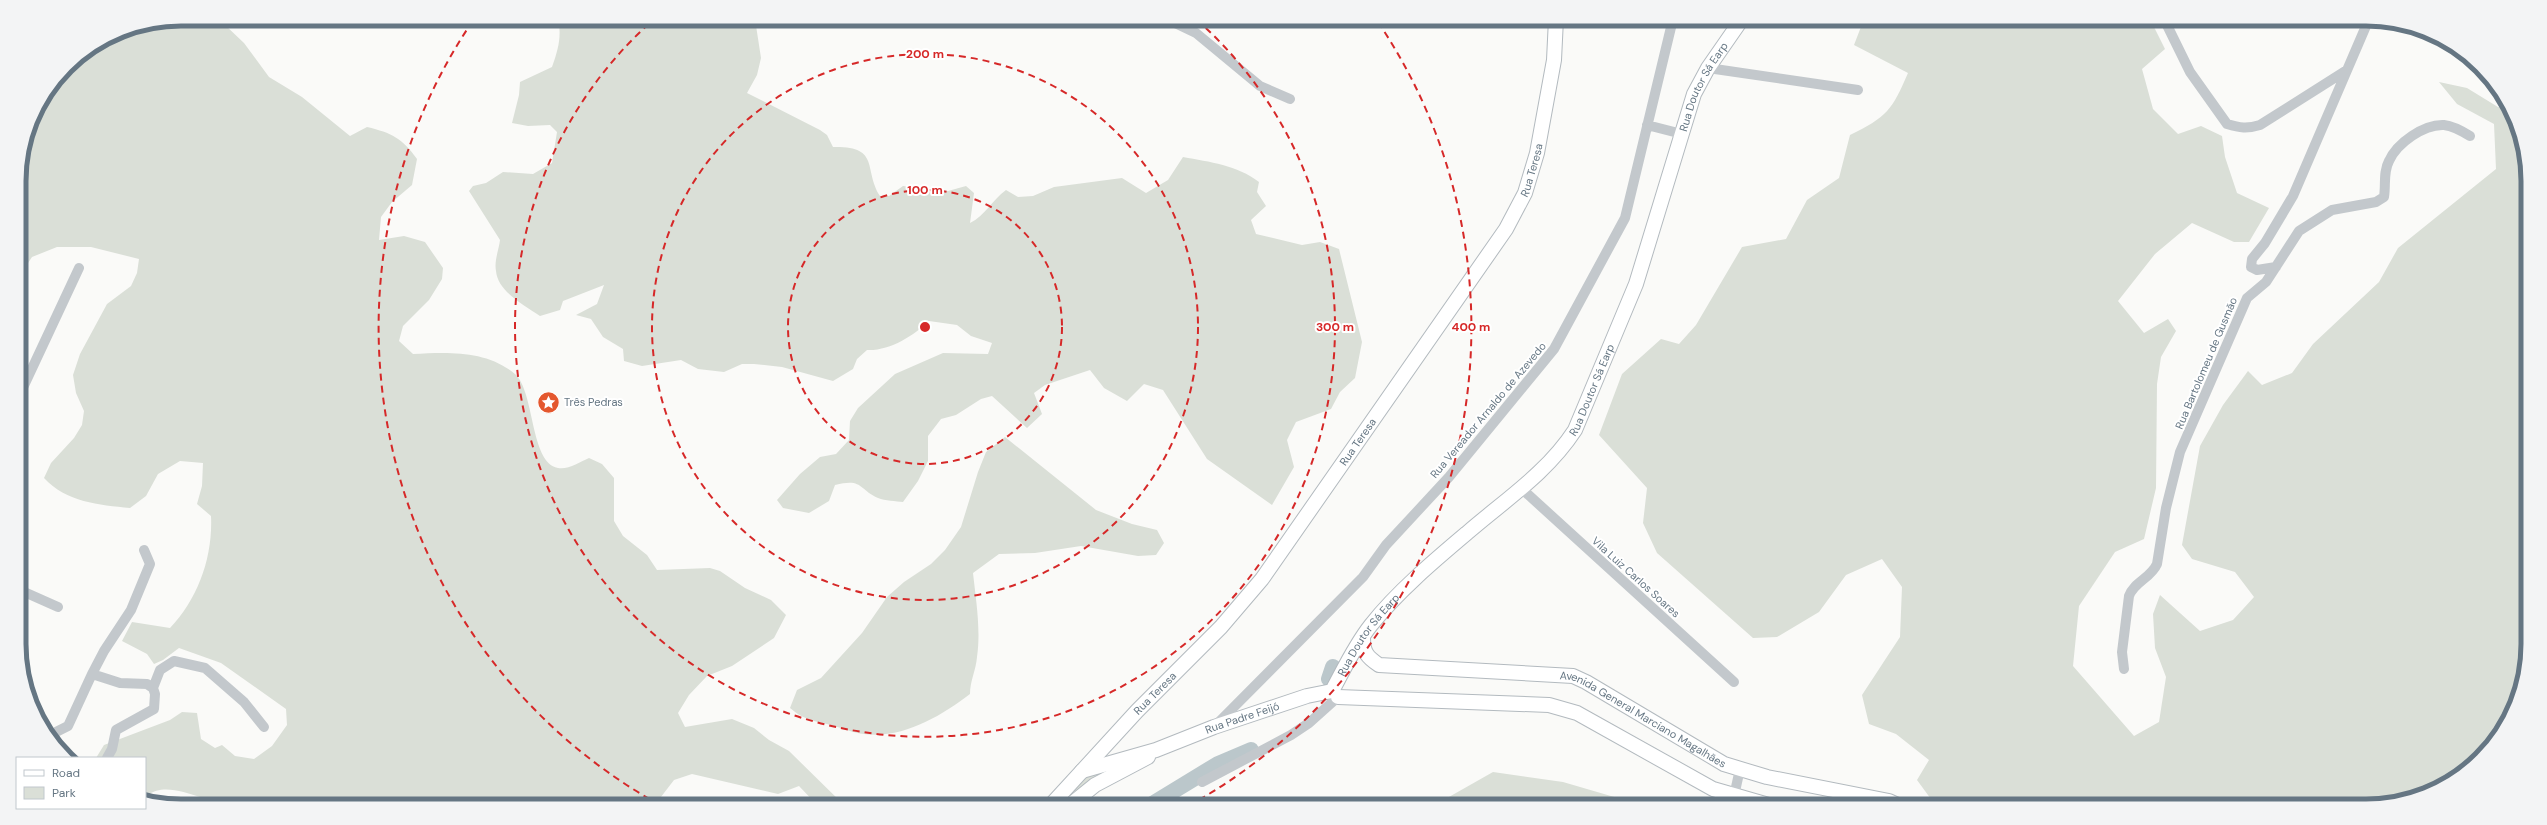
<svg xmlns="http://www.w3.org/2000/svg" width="2547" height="825" viewBox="0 0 2547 825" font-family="'DM Sans',sans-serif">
<rect width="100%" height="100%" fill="#fafaf8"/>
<path fill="#dadfd7" d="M181,19H214L224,24L244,43L269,77L302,97L350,136L367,127C392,133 402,138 417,159L412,185L392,202L381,217L379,240L404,236L425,242L443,268L442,279L429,300L403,326L399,341L413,354C448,352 487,350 515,374C535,392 530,463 558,468C568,470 580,462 589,458L602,464L614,478V521L623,536L647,555L657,570L710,568L720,571L745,588L771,600L786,615L774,638L732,666L707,676L689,695L678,713L685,727L732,719L754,728L769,740L789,751L845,806H818L799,786L778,794L692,774L674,780L654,806H202L200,797C184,792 162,784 148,795V802L145,801V758H96L104,745L170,720L182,712L197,713L201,739L215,748L222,745L235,756L254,759L272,746L287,725L286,709L221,663L179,648L163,660L154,664L147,654L122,641L132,622L170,628C198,599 213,557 211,516L197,504L202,486L203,463L180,461L158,474L146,496L130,508C99,505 66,502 44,478L51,463L74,438L82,425L84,411L76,393L73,375L80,354L107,304L131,286L137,273L139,259L91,247H57L32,257L20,275L19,170L31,119L66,66L119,31Z
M558,19H755L761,58L757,75L747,93L820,130L827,135L833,147C881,146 863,169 880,196H889L903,186L948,191L966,186L974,193L970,223C985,216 992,200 1006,190L1018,197L1033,196L1054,187L1122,178L1146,193L1168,180L1183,157C1210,162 1237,165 1259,182L1257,192L1266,206L1251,220L1256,234L1302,245L1320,242L1339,249L1362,342L1355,378L1340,392L1331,409L1296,422L1287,440L1294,467L1272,505L1207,459L1163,390L1144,384L1127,401L1104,388L1090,370L1045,385L1034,393L1042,414L1027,428L992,396L981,399L956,415L941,419L928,436V461L918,481L903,502C896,501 885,501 878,498C858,489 863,478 835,485L829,501L809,513L783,508L777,500L800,474L820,457L836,454L849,440L850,421L858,408L895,374L943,353L988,354L992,343L971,336L957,325L929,321C913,336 890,351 867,350L857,359L853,369L833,381L782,367L754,364H742L724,372L698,369L681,360L642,366L624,361L623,349L603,337L591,319L576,315L597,304L604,285L563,301L560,310L540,316C524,305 498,292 496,271C494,261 499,249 500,240L469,191L473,186L486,183L503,172L533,174L552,163L557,132L550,125L528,126L512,123L519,95L520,82L552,67C558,50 562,36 558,19Z
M1864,19H2150L2165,49L2142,69L2153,109L2178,134L2201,126L2222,136L2225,157L2237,193L2269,208L2249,242H2234L2192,223L2155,254L2118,301L2144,333L2168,319L2176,331L2161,357L2157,384L2156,488L2144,539L2115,552L2079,606L2073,666L2134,736L2159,722L2166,677L2155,648L2153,614L2160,595L2200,631L2233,620L2254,597L2235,572L2192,559L2182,545L2200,446L2223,405L2248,371L2262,385L2292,373L2313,344L2379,282L2398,248L2496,169L2494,124L2457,104L2439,82L2467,88L2498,107L2511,109L2525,149L2528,644L2522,686L2501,734L2465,772L2419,797L2377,806H1936L1917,780L1929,760L1896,734L1869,724L1862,695L1900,637L1902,587L1882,559L1846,575L1819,612L1777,637L1753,638L1657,553L1643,523L1647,488L1599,435L1622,374L1661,339L1679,344L1696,325L1742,247L1786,239L1807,200L1839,178L1850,135C1887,117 1892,110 1908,73L1854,45Z
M1005,437L1096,510L1132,524L1157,530L1164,543L1156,555L1138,556L1081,546L1035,553L999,554L973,573C976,600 981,630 977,657C976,670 970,681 970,694C941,716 903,739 864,734C853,733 842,728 831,725C814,721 804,720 790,708L797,690L821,678L862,633L887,597L904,582L931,564L945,550L961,527L978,472L986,452Z
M1143,756L1076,792L1074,791L1073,789L1089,773Z
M1493,772L1563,782L1645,806H1433Z"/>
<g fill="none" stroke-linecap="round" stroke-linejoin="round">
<path stroke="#bbc7cb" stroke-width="16" d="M1329,679L1333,667
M1149,806L1218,764L1251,750"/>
<defs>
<g id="secondary">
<path id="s1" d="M1363,638C1363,652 1367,657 1379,665L1573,676L1586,682L1724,764L1767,777L1889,801L1900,806"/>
<path d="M1338,697L1549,705L1577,713L1713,789L1772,806"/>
<path id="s2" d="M1082,771L1156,750L1214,727L1307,696L1332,691C1344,669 1355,645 1371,625C1397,592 1435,560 1467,533C1505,500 1547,473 1575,430L1636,284L1694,94L1708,68L1742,19"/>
<path id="s3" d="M1050,806L1137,711L1221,627L1262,579L1506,229L1525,193L1537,153L1554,60L1556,19"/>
<path d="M1069,806L1095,785L1148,757"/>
</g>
</defs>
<use href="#secondary" stroke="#b3babf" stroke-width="16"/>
<path stroke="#c3c8cc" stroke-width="10" d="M1170,19L1173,22L1196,33L1260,86L1290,99
M2164,19L2190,72L2227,124C2240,128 2247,129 2260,125L2347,70
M1708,68L1858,90
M1647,125L1682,134
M2276,267L2257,270L2251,267L2252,259L2265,243L2293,196L2369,19
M21,392L79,268
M1522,489L1734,682
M22,591L58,607
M2124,669L2122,652L2129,596C2134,582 2151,578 2157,564L2166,508L2180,452L2247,298L2266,282L2299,231L2332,210L2376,202L2384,197C2386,185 2383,172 2389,161C2397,143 2424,124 2444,125C2453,126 2462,131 2470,136
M92,674L104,651L131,610L150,564L144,550
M153,688L160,670L174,661L205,668L244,702L264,727
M1215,726L1363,577L1386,545L1449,477L1554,349L1625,218L1673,19
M52,740L56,732L68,726L92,674L120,683L147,684L153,688L155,694L154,709L116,730L112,749L107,758
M1202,782L1291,735L1309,723L1338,697L1333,692
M1734,796L1740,769"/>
<use href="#secondary" stroke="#fff" stroke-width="14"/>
</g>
<g fill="none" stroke="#d62828" stroke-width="2" stroke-dasharray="7 5">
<circle cx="925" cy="327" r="137"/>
<circle cx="925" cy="327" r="273"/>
<path d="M1197 20A410 410 0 1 1 653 20"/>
<path d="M660 805A546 546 0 0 1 472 22M1378 22A546 546 0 0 1 1190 805"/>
</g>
<defs>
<symbol id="sight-disc" viewBox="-11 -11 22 22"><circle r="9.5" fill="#e4572e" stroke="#fff"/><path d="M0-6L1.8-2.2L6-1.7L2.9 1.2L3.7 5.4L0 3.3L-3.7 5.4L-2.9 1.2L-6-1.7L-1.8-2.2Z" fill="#fff"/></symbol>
</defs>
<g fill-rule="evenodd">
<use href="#sight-disc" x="536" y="390" width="25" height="25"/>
</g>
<g text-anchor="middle" stroke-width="4" stroke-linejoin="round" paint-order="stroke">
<g font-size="11" fill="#657683" stroke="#fff">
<text dy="4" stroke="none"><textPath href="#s2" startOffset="990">Rua Doutor Sá Earp</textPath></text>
<text dy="4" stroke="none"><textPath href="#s3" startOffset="802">Rua Teresa</textPath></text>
<text transform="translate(2206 363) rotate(-67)" y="4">Rua Bartolomeu de Gusmão</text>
<text dy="4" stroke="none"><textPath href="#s2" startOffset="666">Rua Doutor Sá Earp</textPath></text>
<text transform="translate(1488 410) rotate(-50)" y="4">Rua Vereador Arnaldo de Azevedo</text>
<text dy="4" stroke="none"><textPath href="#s3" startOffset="478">Rua Teresa</textPath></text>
<text transform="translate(1636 577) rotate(42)" y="4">Vila Luiz Carlos Soares</text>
<text dy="4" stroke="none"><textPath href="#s2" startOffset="330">Rua Doutor Sá Earp</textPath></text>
<text dy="4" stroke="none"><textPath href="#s3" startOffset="154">Rua Teresa</textPath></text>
<text dy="4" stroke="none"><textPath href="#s2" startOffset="169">Rua Padre Feijó</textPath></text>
<text dy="4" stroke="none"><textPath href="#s1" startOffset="309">Avenida General Marciano Magalhães</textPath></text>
</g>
<g font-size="11" fill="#657683" stroke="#fff" text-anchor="start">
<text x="564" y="406">Três Pedras</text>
</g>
</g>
<path d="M0 0H2547V825H0ZM181 26H2366A155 155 0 0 1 2521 181V644A155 155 0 0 1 2366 799H181A155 155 0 0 1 26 644V181A155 155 0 0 1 181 26Z" fill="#f3f4f5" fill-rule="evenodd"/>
<path fill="none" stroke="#657683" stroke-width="5" d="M181 26H2366A155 155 0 0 1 2521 181V644A155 155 0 0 1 2366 799H181A155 155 0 0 1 26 644V181A155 155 0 0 1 181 26Z"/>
<circle cx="925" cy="327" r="6" fill="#d62828" stroke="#fff" stroke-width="2"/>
<g font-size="12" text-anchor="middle" font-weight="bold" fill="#d62828" stroke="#fff" stroke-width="4" stroke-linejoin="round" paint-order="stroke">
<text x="925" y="58">200 m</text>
<text x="925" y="194">100 m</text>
<text x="1335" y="331">300 m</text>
<text x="1471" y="331">400 m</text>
</g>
<rect x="16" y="757" width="130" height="52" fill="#ffffff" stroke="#c1c8cd"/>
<rect x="24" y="770" width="20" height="6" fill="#ffffff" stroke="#c1c8cd"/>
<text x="52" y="777" font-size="12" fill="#657683">Road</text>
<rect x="24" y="787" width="20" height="12" fill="#dadfd7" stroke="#c1c8cd"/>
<text x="52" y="797" font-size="12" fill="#657683">Park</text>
</svg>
